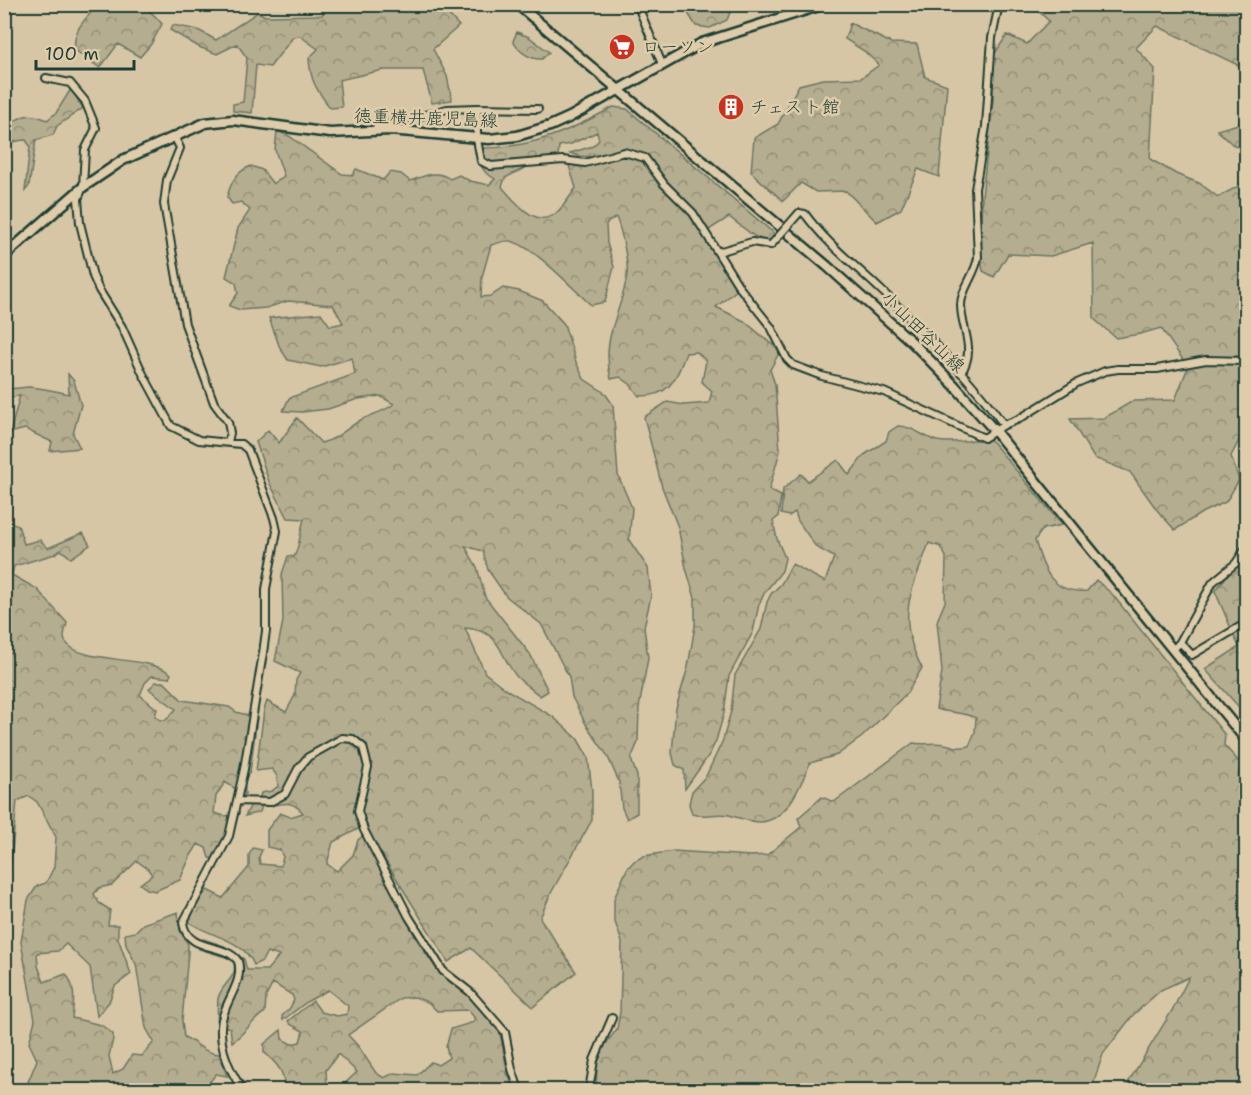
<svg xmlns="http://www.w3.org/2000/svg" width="1251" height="1095" viewBox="0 0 1251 1095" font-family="'Shantell Sans','Klee One',sans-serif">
<defs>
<pattern id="forest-crowns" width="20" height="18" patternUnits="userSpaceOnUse" patternTransform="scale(1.5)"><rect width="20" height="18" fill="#b5ad90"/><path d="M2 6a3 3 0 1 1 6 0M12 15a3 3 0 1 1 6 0" fill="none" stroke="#938e76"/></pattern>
</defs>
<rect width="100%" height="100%" fill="#d7c6a5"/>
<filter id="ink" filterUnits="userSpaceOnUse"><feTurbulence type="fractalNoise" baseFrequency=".0167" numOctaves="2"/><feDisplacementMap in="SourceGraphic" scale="12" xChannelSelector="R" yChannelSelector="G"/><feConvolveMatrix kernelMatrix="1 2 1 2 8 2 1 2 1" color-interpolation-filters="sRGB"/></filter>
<g filter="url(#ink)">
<path fill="url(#forest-crowns)" stroke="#6a7562" stroke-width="1.5" fill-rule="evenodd" d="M98,5H121L125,8H130L132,5C144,4 155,15 162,24L151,44L140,57L118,44L100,68L75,50C72,30 86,18 98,5Z
M327,5H440L459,26L433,49L447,76L452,100L432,103L423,70H383L339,80L342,107L330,108C317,90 310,81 309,58L318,49L300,36L293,37L270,67L256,65L252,113L233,111V104L243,102L247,58L237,44L217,54L199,47L170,30L173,25L198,30L216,40L258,12L265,16L322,15Z
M683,5H733L727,20L710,28L696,26Z
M1032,5H1246V73L1240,66L1157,26L1136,48L1155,69L1150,159L1176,174L1199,183L1218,197L1237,187L1246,175V432L1244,431L1231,456L1239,480L1226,502L1203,512L1175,530L1157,510L1130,472L1094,458L1070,419L1104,418L1133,401L1175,400L1188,367L1161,328L1140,334L1116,338L1094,319L1093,243L1051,256L1008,254L994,277L983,271L980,254L982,196L993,100V56L1007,35L1027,44L1049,21Z
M850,23L891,43L917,44L925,77L947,85L939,177L918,169L901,209L877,222L846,191L816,192L801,183L783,201L751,172L754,138L778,124L799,85L823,79L861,78L879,65L864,51L845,39Z
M517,32L529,37L549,52L542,59C530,60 518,51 513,41Z
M71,89L83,108L57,126L53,135L36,140L29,186L25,191L30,146L26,140C17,140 9,142 5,151V127C22,116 28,111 47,120L56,113Z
M613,107L627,109L776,235L769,243L754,236L729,217L704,233L717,258L738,289L716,307L744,321L780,351L770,370L775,384L780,451L769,490L781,496L778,517L773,521L777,539L785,558L782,571L765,592L759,604L753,632L729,676L724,713L716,741L709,755L685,789L684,770L675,765L672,753L676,708L688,667L695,626V598L686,568L678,527L662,487L644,417L667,402L684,405L709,403L712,391L702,382L706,361L697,352L686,353C676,379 670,397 639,396L630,384L620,377L611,379C600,337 622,313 627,275C629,263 621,229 616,217L606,224L607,243L614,267L605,302L591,305C573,289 533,245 510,241C504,240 496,244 491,245L482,277L481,297L491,296L503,288L519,291L543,301L564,324L576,362L584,379L605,393L613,405L618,475L632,508L629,540L648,568L651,596L644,627L648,658L639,708L638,742L631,759L637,776V813L627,819L622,808L619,782L607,755L587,726L572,697L569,677L541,624L506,596L488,570L483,551L465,546L477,567L485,597L530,654L548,691L540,696C533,690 524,684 517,677C497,653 503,631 465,628L485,673L507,690L552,716L577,738L588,757L592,790V820L551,893L540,918L576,972L533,1007L471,948L448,962L364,826L333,842L327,864L337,871L353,855L358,840L364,835L417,940L438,971L464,988L499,1028L508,1074L515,1090H338L357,1072L338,1054L326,1070L327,1087L325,1090H283C287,1073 276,1063 264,1052V1044L281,1030L282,1039L291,1044L300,1042L303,1031L290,1024L288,1021L313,1001L321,1012L337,1016L347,1014L348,1006L328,990L308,1001L283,1020L282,1016L290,1008L294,1000L292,995L273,983L266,997L265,1012C252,1020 246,1033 232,1042L230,1028L217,1024C218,1016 217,1007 218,999C220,984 242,976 232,959L199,949L203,939L224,946L244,959L247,970H267L279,956L267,952L262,961L254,965C244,939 210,937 189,922L197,903L207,890L223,898L249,867V855L253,848L262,850L259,857L260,864L281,866L283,857L280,850L267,847V830L280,813L290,817L303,813C289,796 280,807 262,806L260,812L245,816L253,801L259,800L261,793L272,791L278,786L277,776L272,769L256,771L264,710L267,701L286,712L295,695L296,680L300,673L275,661L283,621L282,574L288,556L294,557C300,545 300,533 304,519L288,518L269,482L256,442L268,430L279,443L297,418L321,443C337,439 345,430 359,421C370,414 383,413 394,404L380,396L358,399L328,409L302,412L283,411L289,398L355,374L352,358L321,367L288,360L280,348L269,318L321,313L330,326L343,323L333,305L288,301L266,308L240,310L229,306L238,293L236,283L226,277L238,228L250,210L241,202L232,204L227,197C231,182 236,172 251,166L262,170L273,184L284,176L275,150L277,131L289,136L342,174L353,175L356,169L383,180L390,172L401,174L410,181C425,176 436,169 450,179L459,175L470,181L489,185L495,179L486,173L481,166L509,167L532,164L505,178L502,187C514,200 535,229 555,214C563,208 570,196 576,188L567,159L594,161V157L579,156L570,153L593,146L599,140L597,132L571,144L559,146L558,157C545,158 496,167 487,161C483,158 482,153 482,148C532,148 570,131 613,107ZM415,997L429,1003L437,1011L468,1010L474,1017V1022L451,1029L446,1047L449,1058L438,1065L431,1062L417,1075L394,1073L384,1078L376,1073L358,1046L348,1035L401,998Z
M1246,107V152L1232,144L1217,130L1238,124Z
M68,374L74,381L81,405L73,434L80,448L50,451L52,442L25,429L10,433L20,395L5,400V386C12,391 21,387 29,387C43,388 56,391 69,394Z
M898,426C913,426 923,437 937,441C950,444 976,440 989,438L1062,525L1043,529L1035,540C1043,570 1052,594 1087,591L1096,580L1112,594L1225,735L1224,745L1241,764L1238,776L1246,783V1090H1126L1129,1081L1173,1009L1189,977L1161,990L1133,1015L1103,1054L1091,1090H596L597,1065L605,1045L617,1029L620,1012L622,942L614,919V899L627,869L634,861L644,856L673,851L751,856L767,855L801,827L798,818L822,797L834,802L913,743C924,745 935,742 944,744C956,746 956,749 969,746L975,732L976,718C964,712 950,713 936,709L942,671L937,621L945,602L946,557L941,547L929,543C911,593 895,617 922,668L907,693L862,737L837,755L810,763C801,784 788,820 761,822C750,822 740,818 729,815C717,812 704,818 692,814L689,804L692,791L706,776L723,740L731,711L735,675L761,629L767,602L771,594L781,584L792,564L825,582L834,557L816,547L798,521L795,512L789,516L781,514L783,489L801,474L808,481L838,460L849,475L864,455L886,441L889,432Z
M5,520L18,525L24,544L40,540L48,548L83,533L90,545L71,558L61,550L55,554L14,566L12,575L37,589L67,623C66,628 62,636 65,641C77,664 150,655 171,674L169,678L152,676L145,683L140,695L157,709L155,716L160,720H166L176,709L149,689L156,682H164L182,700L229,707L236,712L257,718L250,772L245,779V798L236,789L225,782L216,796L214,813L225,816L239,813L222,860L209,858L206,848L198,844L190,857L180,880L155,891L147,889L140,884L152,875L148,869L137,861L112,885L99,888L94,894L99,903L110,910L108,925H118V938L131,974L115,986L109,1002L97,1016L90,967L66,944L58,951L37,953L38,966L44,982L66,974C76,987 74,1002 72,1018L101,1025L113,1034V1039L109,1056L113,1074L123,1069L132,1055L142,1056L154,1042L146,1028L136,964L126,945L125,934L135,932L143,924L178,912L180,931L188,944V953L182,1021L184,1037C198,1043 203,1053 219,1054L227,1076L216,1074L204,1089L205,1090H28L26,1087L37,1060L29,1043L35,1020L21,942L28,900L37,886L46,883L54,867L56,837L37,802L29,796L17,801L9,880L5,894Z
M1246,551V715L1205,669L1239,647L1215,591Z"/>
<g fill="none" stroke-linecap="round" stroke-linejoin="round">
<defs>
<path id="street" d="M637,4L662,64
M46,78L70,83L85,101L96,128L85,150L83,187L78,199L80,223L93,276L99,290L122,327L143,374L171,426L199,440L241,444L248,450L274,518L277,531L266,589V631L263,653L244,769L229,836L183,923C188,953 224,942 238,961C243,979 231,993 225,1010C214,1036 227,1068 243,1090
M477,108V139L481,161L491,166L563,160L585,163L624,152L645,158L664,184L693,213L740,288L771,327L787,359L793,365L822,376L884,392L984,438L1004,425L1019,419L1077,383L1105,371L1118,369H1157L1206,360L1246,361
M376,128L447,109L477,108L538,109
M174,136L180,148L167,180L164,204L185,324L214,403L228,422L230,433L228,442
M799,213L805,214C827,244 856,266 883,292C926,333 969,377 1004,425
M718,252L752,242L771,245
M961,373C977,348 961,330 961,305C961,289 976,274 978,257L975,189L986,126L992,38L999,4
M1180,642L1192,655L1246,623
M1173,650L1180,642L1213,582L1236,563L1246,548
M237,801L270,802L285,794L298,769L308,757L342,738L353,739L363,747L368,767L358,811L364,830L409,917L443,971L470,992L505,1032L512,1069L519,1090
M589,1090L594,1060L612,1018"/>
<path id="secondary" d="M517,4L827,266L913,343L954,385L995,431L1246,740
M4,256L83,187L107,171L123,160L205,123L233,120L330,133L390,130L489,139L517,136L550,126L570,117L702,43L825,4"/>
</defs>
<use href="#street" stroke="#1f3d34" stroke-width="10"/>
<use href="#secondary" stroke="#1f3d34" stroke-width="13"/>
<use href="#street" stroke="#dfccaa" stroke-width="6"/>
<use href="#secondary" stroke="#dfccaa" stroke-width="8"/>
<defs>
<path id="street-bridge" d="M771,245L799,213"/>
</defs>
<use href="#street-bridge" stroke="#1f3d34" stroke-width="10" stroke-linecap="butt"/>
<use href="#street-bridge" stroke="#dfccaa" stroke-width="6"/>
</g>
</g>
<defs>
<symbol id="supermarket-disc" viewBox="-11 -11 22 22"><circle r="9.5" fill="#c8321e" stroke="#dfccaa"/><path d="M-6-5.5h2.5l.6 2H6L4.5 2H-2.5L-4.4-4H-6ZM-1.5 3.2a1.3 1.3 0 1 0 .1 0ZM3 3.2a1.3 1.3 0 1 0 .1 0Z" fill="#fff"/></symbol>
<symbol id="building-disc" viewBox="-11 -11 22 22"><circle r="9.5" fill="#c8321e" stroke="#dfccaa"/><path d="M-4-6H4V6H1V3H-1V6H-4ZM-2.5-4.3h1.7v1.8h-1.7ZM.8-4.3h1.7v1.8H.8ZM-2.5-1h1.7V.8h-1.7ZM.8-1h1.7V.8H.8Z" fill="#fff"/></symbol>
</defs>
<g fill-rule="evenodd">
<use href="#supermarket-disc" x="607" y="32" width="30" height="30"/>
<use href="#building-disc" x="716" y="92" width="30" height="30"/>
</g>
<g text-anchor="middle" stroke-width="5" stroke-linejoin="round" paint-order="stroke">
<g font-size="18" fill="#1f3d34" stroke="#dfccaa" text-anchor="start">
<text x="642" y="53">ローソン</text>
<text x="750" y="113">チェスト館</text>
</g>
<g font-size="18" fill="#1f3d34" stroke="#dfccaa">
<text transform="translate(426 118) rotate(2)" y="6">徳重横井鹿児島線</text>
<text transform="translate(923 332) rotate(44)" y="6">小山田谷山線</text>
</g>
</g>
<rect width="1251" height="1095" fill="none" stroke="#dfccaa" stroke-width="24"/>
<rect x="12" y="12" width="1227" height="1071" fill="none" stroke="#1f3d34" stroke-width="2" filter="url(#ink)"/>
<path d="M36 60v9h98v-9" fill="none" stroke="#1f3d34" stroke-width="3"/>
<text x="45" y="60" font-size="18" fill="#1f3d34" stroke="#dfccaa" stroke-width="4.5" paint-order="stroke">100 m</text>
</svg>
